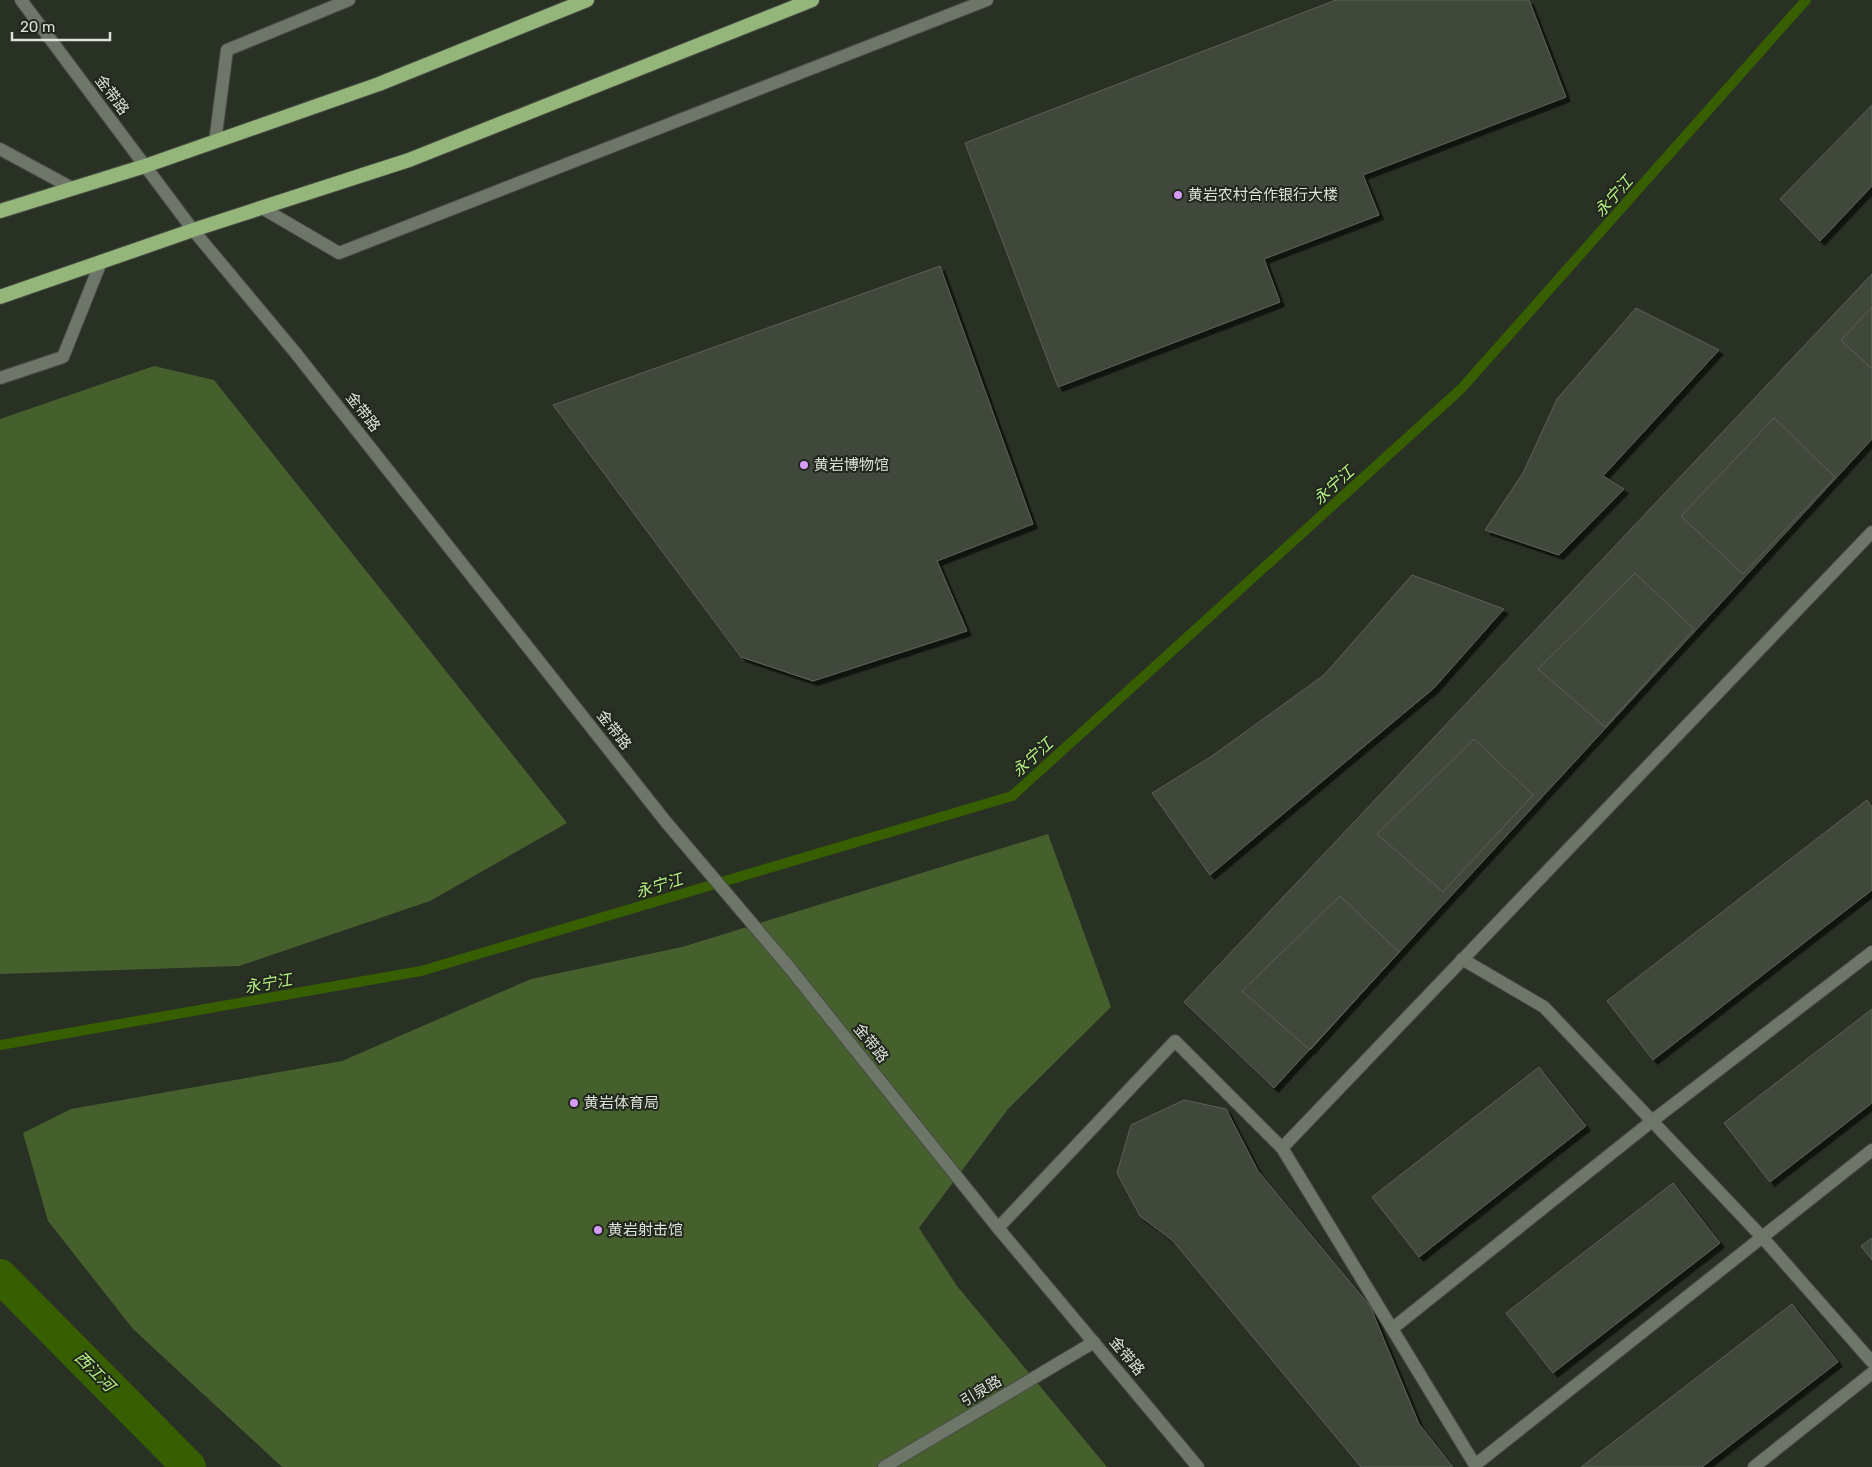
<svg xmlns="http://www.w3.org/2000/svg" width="1872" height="1467" viewBox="0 0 1872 1467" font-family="Rubik,'Noto Sans SC',sans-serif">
<defs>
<filter id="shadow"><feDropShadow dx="4.5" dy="4.5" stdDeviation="0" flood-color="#0009"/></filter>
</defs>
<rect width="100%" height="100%" fill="#293024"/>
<path fill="#45602d" d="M154,366L214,380L567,823L430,901L239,966L0,974V419Z
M1048,834L1111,1007L1008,1109L919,1228L957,1286L1107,1467H282L133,1329L48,1221L23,1133L71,1109L342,1061L531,979L682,947Z"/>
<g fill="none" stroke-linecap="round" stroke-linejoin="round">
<path stroke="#375e00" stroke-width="10" d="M0,1045L421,971L1012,796L1461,389L1806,0"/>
<path stroke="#375e00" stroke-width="34" d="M0,1276L189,1467"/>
</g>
<path fill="#3f463a" stroke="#5b6255" filter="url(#shadow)" d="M1336,0H1529L1566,97L1363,175L1379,215L1264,259L1280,302L1058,387L965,143Z
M1872,105V186L1820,241L1780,199Z
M940,266L1033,524L937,561L967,631L813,681L741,657L553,405Z
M1872,274V439L1274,1088L1184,1002Z
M1872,307V369L1841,340Z
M1636,308L1719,350L1603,476L1624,489L1559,555L1485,530L1523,473L1557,399Z
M1774,418L1835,477L1743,574L1681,516Z
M1635,573L1694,629L1605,727L1538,669Z
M1412,575L1504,609L1434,688L1210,875L1152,793L1212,756L1324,675Z
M1474,739L1533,795L1443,892L1377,834Z
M1867,800L1872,807V890L1653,1060L1607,1001Z
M1340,896L1399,952L1310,1050L1242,991Z
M1872,1009V1103L1770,1182L1724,1123Z
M1539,1067L1586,1126L1419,1257L1372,1197Z
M1184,1100L1226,1109L1258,1171L1370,1306L1419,1424L1453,1467H1361L1173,1241L1140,1216L1117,1173L1131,1125Z
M1673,1183L1720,1243L1553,1373L1506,1313Z
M1872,1238V1260L1861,1246Z
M1792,1304L1838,1362L1702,1467H1581Z"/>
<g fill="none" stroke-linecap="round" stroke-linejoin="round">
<defs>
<path id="service" d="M215,142L227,50L349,0
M262,208L339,253L987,0
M1462,959L1544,1007L1762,1237L1872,1362
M998,1228L1175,1041L1282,1148L1475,1465L1872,1150
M1393,1328L1652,1121L1872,952
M1754,1467L1872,1373"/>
<path id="minor" d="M1282,1148L1872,532"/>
<path id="tertiary" d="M0,149L72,188
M0,378L63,357L101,262
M884,1467L1094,1342"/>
<path id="secondary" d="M21,0L193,230L294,351L666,822L789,967L998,1228L1198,1467"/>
<path id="trunk" d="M0,211L145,166L379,84L587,0
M0,297L193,230L409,160L812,0"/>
</defs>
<use href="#service" stroke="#474c42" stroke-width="14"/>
<use href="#minor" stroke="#474c42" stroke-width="14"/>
<use href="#tertiary" stroke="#474c42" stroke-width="14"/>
<use href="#secondary" stroke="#474c42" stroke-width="14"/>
<use href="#trunk" stroke="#474c42" stroke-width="16"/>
<use href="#service" stroke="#6e7669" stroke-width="12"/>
<use href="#minor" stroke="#6e7669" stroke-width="12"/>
<use href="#tertiary" stroke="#6e7669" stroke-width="12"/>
<use href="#secondary" stroke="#6e7669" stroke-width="12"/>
<use href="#trunk" stroke="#95b67a" stroke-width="14"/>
</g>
<g fill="#d69bfa" stroke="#20261b" stroke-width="2">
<circle cx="1178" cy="195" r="5"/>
<circle cx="804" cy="465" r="5"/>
<circle cx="574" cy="1103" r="5"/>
<circle cx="598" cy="1230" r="5"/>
</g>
<g text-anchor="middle" stroke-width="4" stroke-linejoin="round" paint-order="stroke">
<g font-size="15" fill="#dce1d9" stroke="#20261b">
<text transform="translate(112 95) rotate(53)" y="5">金带路</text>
<text transform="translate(363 412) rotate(52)" y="5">金带路</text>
<text transform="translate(614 730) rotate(52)" y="5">金带路</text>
<text transform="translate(871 1043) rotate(51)" y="5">金带路</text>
<text transform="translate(1127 1356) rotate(50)" y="5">金带路</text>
<text transform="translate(981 1391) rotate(-31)" y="5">引泉路</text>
</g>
<g font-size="15" fill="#dce1d9" stroke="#20261b" text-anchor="start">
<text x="1188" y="200">黄岩农村合作银行大楼</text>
<text x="814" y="470">黄岩博物馆</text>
<text x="584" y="1108">黄岩体育局</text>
<text x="608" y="1235">黄岩射击馆</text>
</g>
<g font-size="16" font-style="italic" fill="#b7f185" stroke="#20261b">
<text transform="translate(1613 196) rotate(-48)" y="6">永宁江</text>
<text transform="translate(1333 485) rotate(-42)" y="6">永宁江</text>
<text transform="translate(1032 757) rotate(-42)" y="6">永宁江</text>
<text transform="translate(659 885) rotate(-17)" y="6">永宁江</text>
<text transform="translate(268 983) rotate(-10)" y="6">永宁江</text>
<text transform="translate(95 1371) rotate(45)" y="6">西江河</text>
</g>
</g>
<path d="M12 32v8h98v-8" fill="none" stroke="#dce1d9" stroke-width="2.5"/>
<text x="20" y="32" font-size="15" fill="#dce1d9" stroke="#20261b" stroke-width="4" paint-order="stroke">20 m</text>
</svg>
